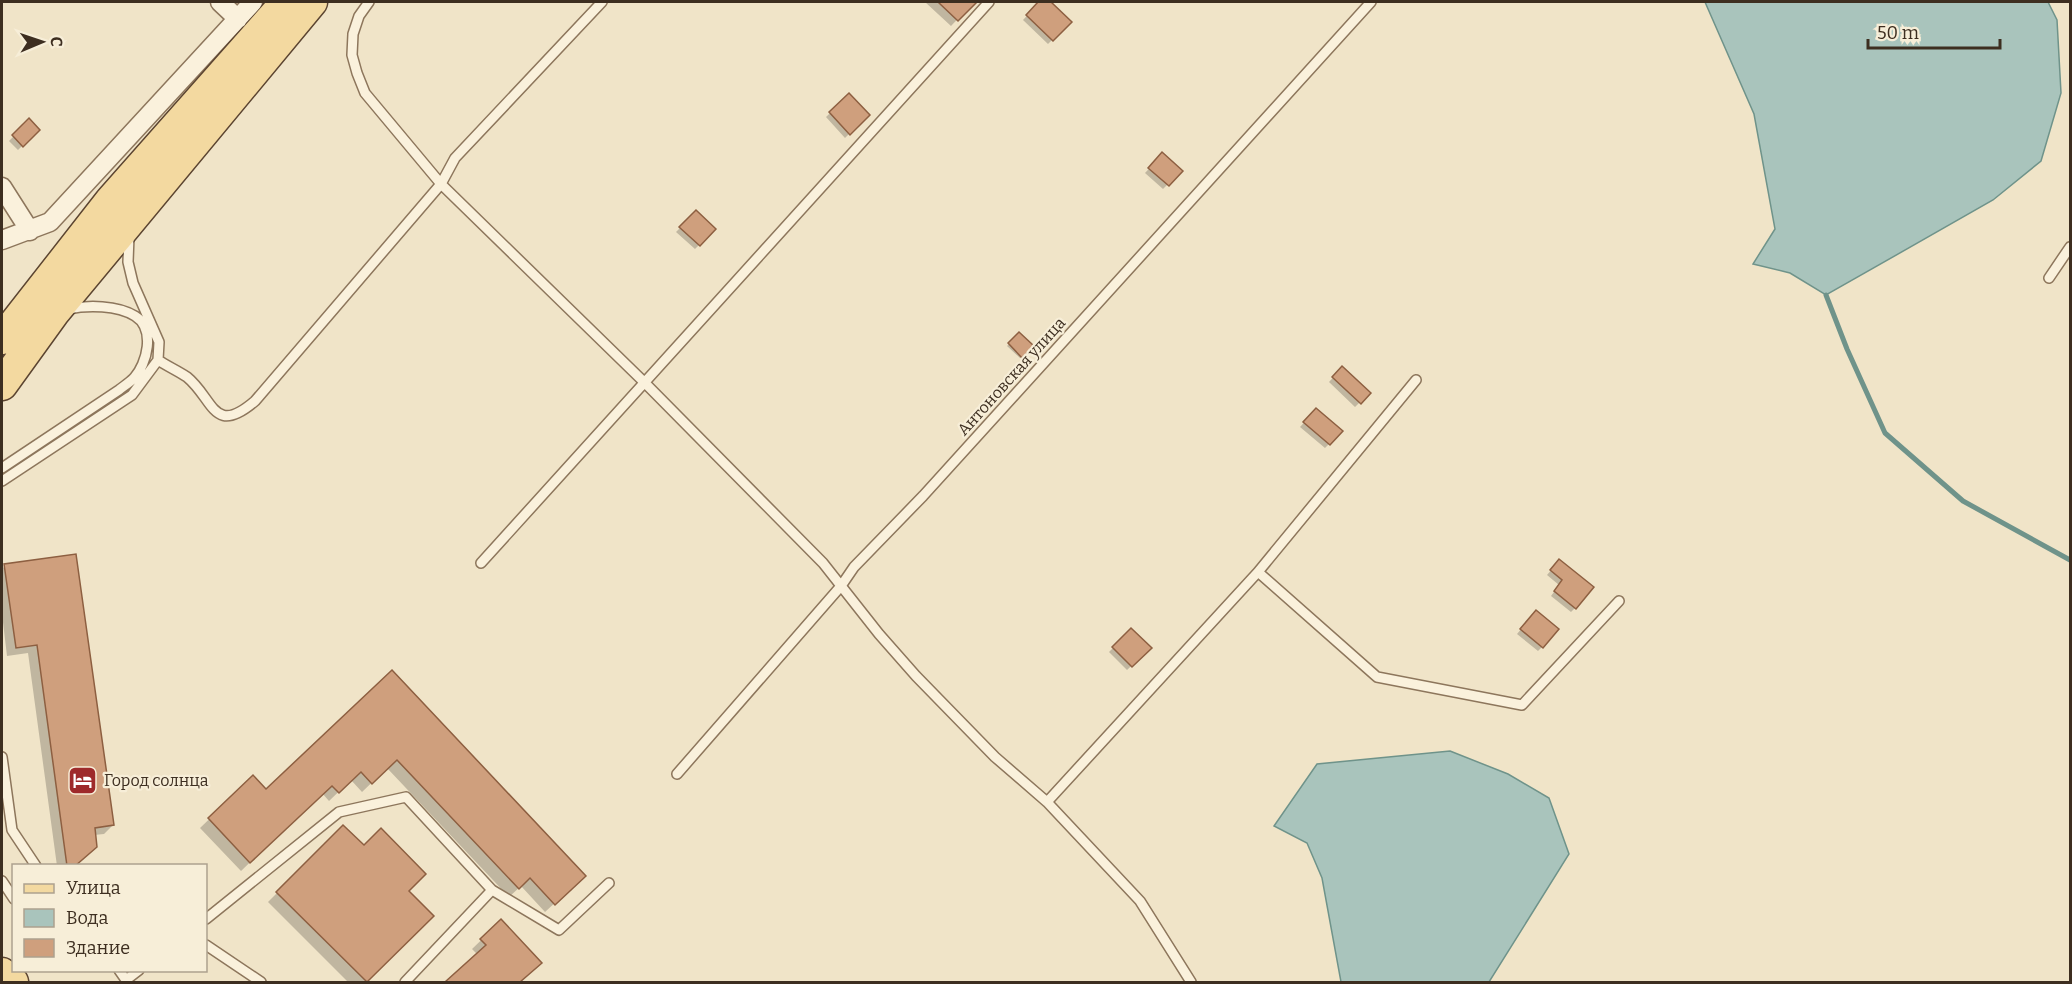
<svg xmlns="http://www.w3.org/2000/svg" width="2072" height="984" viewBox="0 0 2072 984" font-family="Bitter,serif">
<rect width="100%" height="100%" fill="#f0e4c8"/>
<path fill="#a9c4bc" stroke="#6f938a" stroke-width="1.5" d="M1705,2H2048L2057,20L2061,93L2041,161L1993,200L1826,295L1790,273L1753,264L1775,229L1754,114Z
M1450,751L1508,774L1549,798L1569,854L1489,982H1341L1322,878L1307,843L1274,826L1317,764Z"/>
<path fill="#0003" d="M925,2H971L973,3L951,26Z
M1040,2H1049L1070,22L1048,44L1023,20Z
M849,95L868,115L845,138L826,117Z
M29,121L38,130L18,150L9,141Z
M1162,155L1181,171L1163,189L1145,173Z
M696,212L714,230L695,249L676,232Z
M1019,334L1032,346L1020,358L1007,346Z
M1342,368L1369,393L1355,407L1329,382Z
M1312,414L1329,444L1325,448L1300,427Z
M1559,561L1575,608L1571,612L1551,596L1559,585L1547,575Z
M5,566L113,825L104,834L94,835L74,866H57L28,653L7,656L2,614V569Z
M1532,616L1542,647L1538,651L1517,634Z
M1131,630L1150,648L1127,670L1109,652Z
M392,672L584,876L545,912L521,886L509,897L387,768L362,792L351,780L329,801L322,793L241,871L200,828L253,777L266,791Z
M343,827L432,916L365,982H348L268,902Z
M501,921L539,963L519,982H448L477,954L472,949Z"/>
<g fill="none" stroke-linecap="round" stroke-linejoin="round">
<path stroke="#6f938a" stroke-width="5" d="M1826,295L1847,349L1885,433L1963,501L2070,560"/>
</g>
<path fill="#cf9f7d" stroke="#8d5f41" stroke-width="1.5" d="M938,2H977L958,21Z
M1038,2H1051L1072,22L1053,41L1026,15Z
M849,93L870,115L850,135L829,112Z
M29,118L40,130L23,147L12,135Z
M1162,152L1183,171L1169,186L1148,168Z
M696,210L716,229L700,246L679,227Z
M1019,332L1034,346L1022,358L1008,343Z
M1342,366L1371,393L1361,404L1332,377Z
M1316,408L1343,431L1330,445L1303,422Z
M76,554L114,825L95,828L97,847L75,866H67L37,645L16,648L4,564Z
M1559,559L1594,587L1576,609L1554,591L1562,580L1550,570Z
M1536,610L1559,629L1543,648L1520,629Z
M1131,628L1152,648L1132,667L1112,647Z
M392,670L586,876L555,905L530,878L519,889L397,760L372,784L361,772L339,793L332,786L250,863L208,818L253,775L266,789Z
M343,825L364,845L381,828L426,874L409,891L434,916L367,982L276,892Z
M501,919L542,963L520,982H445L486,945L480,939Z"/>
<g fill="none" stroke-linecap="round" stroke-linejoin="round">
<defs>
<path id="lane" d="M369,2L359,16L353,34L352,55L357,73L365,93L441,184L644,382L823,563L879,634L916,676L995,757L1047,802L1140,901L1191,982
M2049,278L2070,247
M158,360C167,366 178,371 187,377C214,399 213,437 255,401L441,184L455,158L602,2
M2,468L119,390C124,386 129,383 134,378C147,364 156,329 135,316C117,305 88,305 68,309
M2,481L132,395L158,360L159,342L133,283L128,262L129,236
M481,563L989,2
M1258,572L1377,677L1522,705L1619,601
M2,757L12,830L36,866
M677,774L841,586L854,567L923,496L1371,2
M1047,802L1258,572L1416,380
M2,881L14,899
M492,890L559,930L609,883
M206,919L339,812L406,797L492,890L405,982
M206,945L261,982
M119,970L126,980L139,970"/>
<path id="street" d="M220,2L238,19
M2,187L30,231
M2,240L50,222L253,2"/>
<path id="primary" d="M2,339L110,201L286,2
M2,385L54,313L312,2
M2,973L13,982"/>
</defs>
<use href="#lane" stroke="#8d765c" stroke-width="12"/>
<use href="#street" stroke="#8d765c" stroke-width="21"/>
<use href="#primary" stroke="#5b4430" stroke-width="33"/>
<use href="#lane" stroke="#faf1dc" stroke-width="9"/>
<use href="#street" stroke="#faf1dc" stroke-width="18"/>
<use href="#primary" stroke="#f3d9a0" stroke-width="30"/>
</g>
<defs>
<symbol id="hotel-square" viewBox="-11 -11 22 22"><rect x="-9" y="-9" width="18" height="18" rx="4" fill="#9e2a2b" stroke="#f7eed8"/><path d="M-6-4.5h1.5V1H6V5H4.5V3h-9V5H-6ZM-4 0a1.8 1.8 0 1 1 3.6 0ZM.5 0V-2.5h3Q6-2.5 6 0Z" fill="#fff"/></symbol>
</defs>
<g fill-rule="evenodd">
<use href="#hotel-square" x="66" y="764" width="33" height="33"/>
</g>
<g text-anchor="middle" stroke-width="4.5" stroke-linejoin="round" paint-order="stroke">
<g font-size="16" fill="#3d2e20" stroke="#f7eed8">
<text transform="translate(1011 376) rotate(-48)" y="6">Антоновская улица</text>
</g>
<g font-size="16" fill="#3d2e20" stroke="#f7eed8" text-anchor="start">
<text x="104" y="786">Город солнца</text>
</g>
</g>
<rect width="2072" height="984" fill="none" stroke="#3d2e20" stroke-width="6"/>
<rect x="12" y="864" width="195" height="108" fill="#f7eed8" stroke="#ada18e" stroke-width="1.5"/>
<rect x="24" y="884" width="30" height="9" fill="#f3d9a0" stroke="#ada18e" stroke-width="1.5"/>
<text x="66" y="894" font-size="18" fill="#3d2e20">Улица</text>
<rect x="24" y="909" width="30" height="18" fill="#a9c4bc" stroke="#ada18e" stroke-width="1.5"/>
<text x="66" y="924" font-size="18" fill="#3d2e20">Вода</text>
<rect x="24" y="939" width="30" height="18" fill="#cf9f7d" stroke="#ada18e" stroke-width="1.5"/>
<text x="66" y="954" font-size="18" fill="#3d2e20">Здание</text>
<g transform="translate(42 42) rotate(88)" stroke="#f7eed8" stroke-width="4.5" paint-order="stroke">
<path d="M0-4.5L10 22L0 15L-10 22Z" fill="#3d2e20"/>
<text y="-9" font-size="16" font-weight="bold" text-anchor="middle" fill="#3d2e20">С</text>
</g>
<path d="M1868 39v9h132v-9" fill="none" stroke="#3d2e20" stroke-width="3"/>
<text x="1877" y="39" font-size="18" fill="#3d2e20" stroke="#f7eed8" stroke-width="4.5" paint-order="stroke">50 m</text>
</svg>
